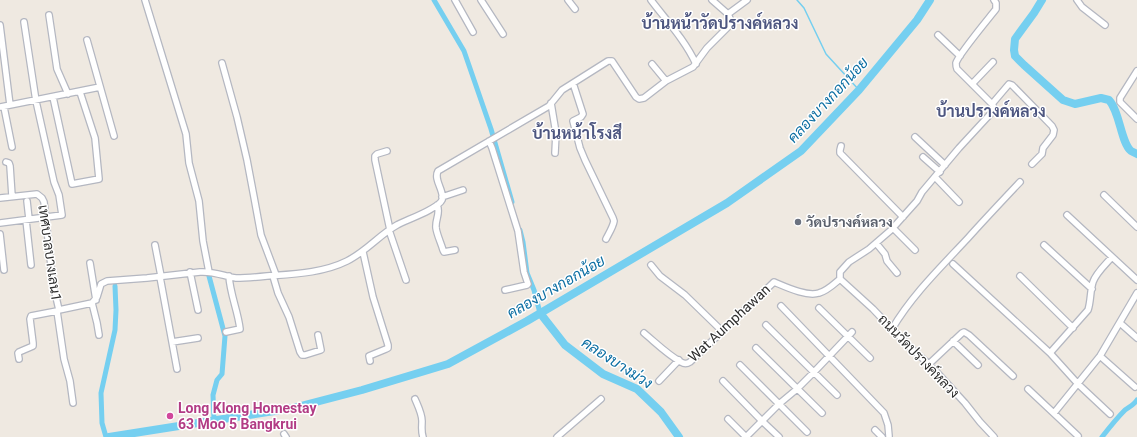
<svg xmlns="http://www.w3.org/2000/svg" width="1137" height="437" viewBox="0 0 1137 437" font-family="Roboto,Sarabun,sans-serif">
<rect width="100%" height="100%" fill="#efe9e1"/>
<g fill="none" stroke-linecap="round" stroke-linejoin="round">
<path stroke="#75cff0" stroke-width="1.5" d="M797,0L804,8L826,54L859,90"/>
<path stroke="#75cff0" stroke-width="5" d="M434,0L464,51L491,129L512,202
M520,230L523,242L527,273L534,290L540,313
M209,276L225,336L222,374L217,380L213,395L214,420
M106,437L102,423L101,393L115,330L116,310L115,286
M1102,437C1109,428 1116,419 1125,410C1129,407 1134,405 1137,400"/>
<path stroke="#75cff0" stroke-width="8" d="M1042,0L1034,13L1015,39L1014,50L1015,56L1024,65L1063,100L1075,104L1101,98L1109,100C1120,112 1121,143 1131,151C1133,152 1135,153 1137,154
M540,313L565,345L603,374L637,389L661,412L679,437
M109,437L293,408L362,390L448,364L527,321L727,203L801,151L859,90L917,20L930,0"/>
<defs>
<path id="minor" d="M145,0L186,134L189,163L199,201L203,241L209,272
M455,0L473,32
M481,0L503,34
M568,0L575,9
M651,0C666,20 685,40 696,64
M1077,0L1082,7L1105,25
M728,14L747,0
M49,15L57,69L68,94
M0,25L10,105
M938,35L960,56
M87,40L114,136
M222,63L237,117L247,160L254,197L261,235L276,275
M652,64L666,81
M1137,71L1120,98V102L1137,119
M573,83L583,114L581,117L573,121L580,148L585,160L613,218L614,221C613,227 609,233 606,239
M972,84L993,62
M53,97L72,184L99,179L95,138L80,92
M551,103L556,133L555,153
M992,104L1009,84L1012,85L1052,126L1054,130L1053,135L1043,148L1042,154L1032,164
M0,107L100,87
M4,107L12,147
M915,137L945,165
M489,141L492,148L518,231L524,272L528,284L527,285L505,290
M841,146L840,150V153L903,217
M387,151L377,154L375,156V160L390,230
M923,157L940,172
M6,162L9,163L10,166L12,196
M935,177L959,202
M1104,195L1137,227
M442,197L463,190
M0,198L37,194L42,198L44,202L53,284L59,310L92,303L97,297L101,284L107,281L147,278L200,272C213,271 224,276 236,278C246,278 257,277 267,276C294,274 323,273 347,261C367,251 379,235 397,225C406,220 438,209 442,200C445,191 433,180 438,171L549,106L562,90L608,61H612L636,97L639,99L644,98L666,81L693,67L707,48L732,23L728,14L712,0
M27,201L29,219
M437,205C441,213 435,219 436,228C437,235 441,243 443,250L444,252L455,250
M1067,215L1137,280
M26,220L31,265
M0,223L62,215L59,195L54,182L36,101L24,22
M893,228L915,250
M389,230L406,280
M0,234L4,270
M876,243L885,254L887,261L897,273
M155,245L161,276
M1044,245L1092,289
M363,252L373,297L388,345V348L386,349L369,356L370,361
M90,263L96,300
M953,264L1050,353L1078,384L1110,414
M651,265L660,276L685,295L722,331
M190,272L198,310
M273,276L278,293L289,317L300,352L302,355H305L321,350L318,335
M1020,276L1073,328
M160,277L177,369
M840,279V272L849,262L869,249L891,230L917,201L922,192L959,148L994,110L993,105L957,69C956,67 956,65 956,63C958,55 989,18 996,9V3L994,0
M840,279L873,309L892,329L913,350L931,366L965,403L980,422L994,437
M92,303L97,323L99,335
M781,306L884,413L888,425L889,436
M819,308L870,358
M59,310L57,311L64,359L70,381L73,403
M1120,323L1137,338
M766,325L837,395
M892,329C912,295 941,267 968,238C985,219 1003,200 1020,182
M226,332L240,329C238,311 230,294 229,276
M644,333C656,343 668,355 681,362C684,364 687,364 690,362L774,282C786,287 807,297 819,293C827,291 834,284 840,279
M953,341L978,365
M172,342L198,338
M756,348L822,413
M1050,353L1088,310C1091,301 1090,291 1093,282C1096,273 1106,264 1112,257
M1100,356L1135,387
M19,359L18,353L19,352L33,346V343L30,319L31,316L57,311
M929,364L962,333L964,332L969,335L1013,376
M740,365L807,432
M659,381L679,360
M723,381L762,421L779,437
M1028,389L1078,436
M415,399C418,406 422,414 422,421C422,427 421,431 423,437
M1054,413L1100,356L1137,293
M728,419L746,437
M875,430L882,437
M284,434L286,437
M557,437L601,399
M746,437L779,404L797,389L814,372L852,332"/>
</defs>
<use href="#minor" stroke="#b4b7c1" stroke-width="8"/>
<use href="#minor" stroke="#fff" stroke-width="5.5"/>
</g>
<circle fill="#6b7280" stroke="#fff" stroke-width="1.5" cx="798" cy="222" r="4"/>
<circle fill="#d1479c" stroke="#fff" stroke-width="1.5" cx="170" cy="416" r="4"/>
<g text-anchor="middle" stroke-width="3" stroke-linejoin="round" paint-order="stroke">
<g font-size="14" font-weight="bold" fill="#5b616d" stroke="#fff" text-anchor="start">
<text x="806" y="227">วัดปรางค์หลวง</text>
</g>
<g font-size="14" fill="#2e2e2e" stroke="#fff">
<text transform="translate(50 253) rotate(82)" y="5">เทศบาลบางเลน1</text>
<text transform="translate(729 323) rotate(-43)" y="5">Wat Aumphawan</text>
<text transform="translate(919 356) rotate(46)" y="5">ถนนวัดปรางค์หลวง</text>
</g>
<g font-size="14" font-weight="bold" fill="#b23c85" stroke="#fff" text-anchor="start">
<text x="178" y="413">Long Klong Homestay<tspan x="178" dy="16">63 Moo 5 Bangkrui</tspan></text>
</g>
<g font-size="15" font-style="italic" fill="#0d6fa3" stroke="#fff">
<text transform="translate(828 100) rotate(-47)" y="5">คลองบางกอกน้อย</text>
<text transform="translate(556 287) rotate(-30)" y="5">คลองบางกอกน้อย</text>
<text transform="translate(617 363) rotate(33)" y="5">คลองบางม่วง</text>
</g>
<g font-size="16" font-weight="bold" fill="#4d5680" stroke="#fff">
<text x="720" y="29">บ้านหน้าวัดปรางค์หลวง</text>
<text x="991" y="117">บ้านปรางค์หลวง</text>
<text x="577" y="139">บ้านหน้าโรงสี</text>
</g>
</g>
</svg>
